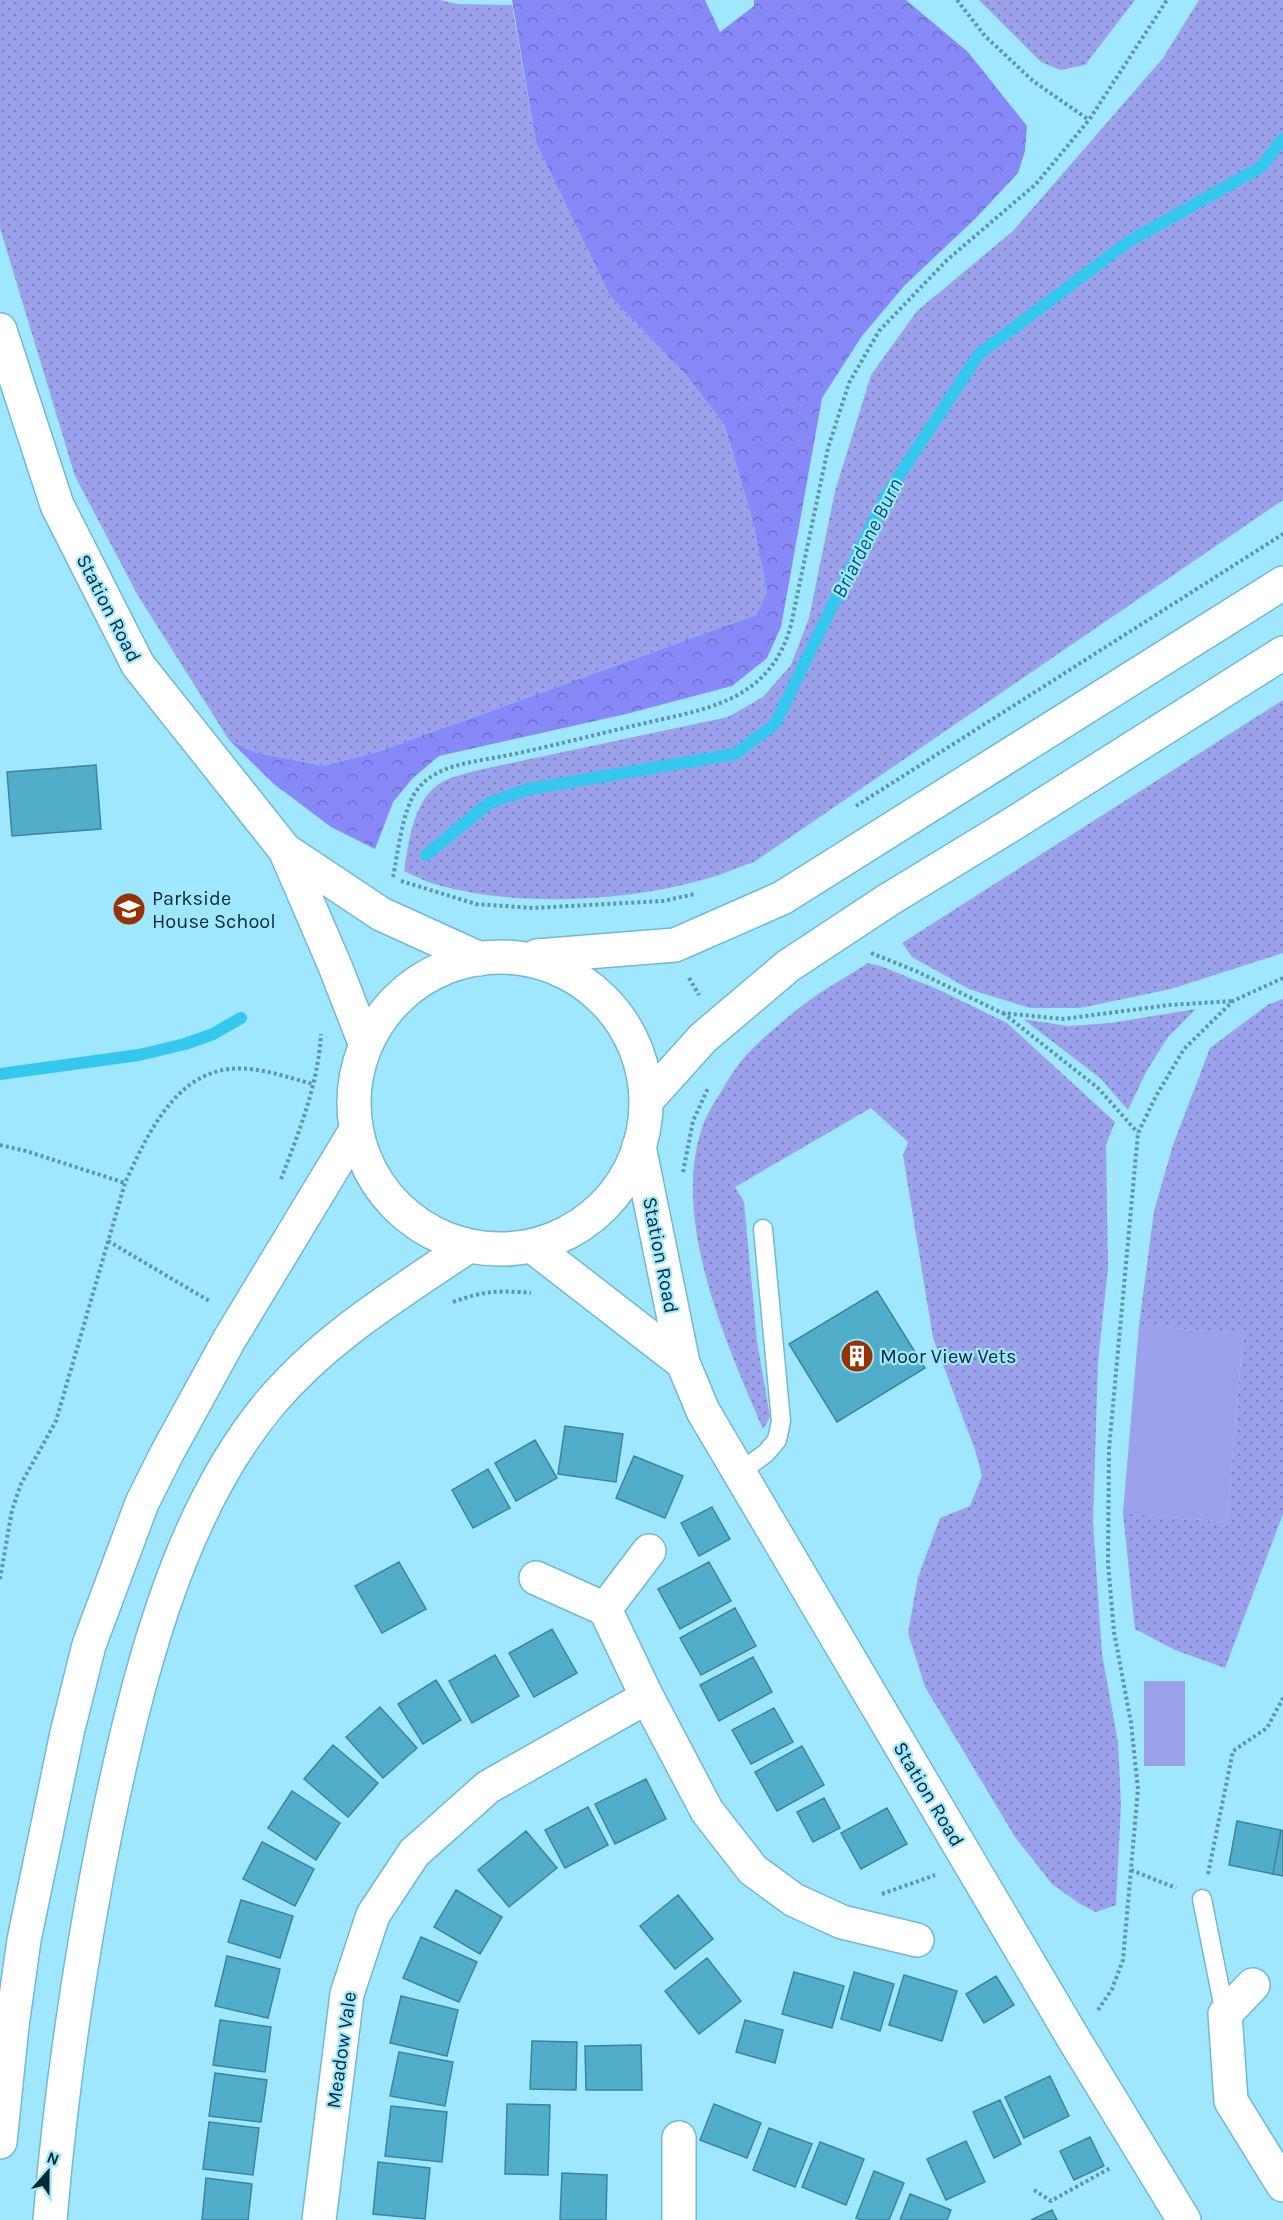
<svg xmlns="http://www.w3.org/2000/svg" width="1283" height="2220" viewBox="0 0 1283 2220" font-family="Karla,sans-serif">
<defs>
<pattern id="grass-dots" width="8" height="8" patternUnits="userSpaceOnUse" patternTransform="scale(1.5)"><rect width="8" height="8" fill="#9ca1eb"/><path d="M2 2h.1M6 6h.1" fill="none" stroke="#7d83bf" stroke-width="1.8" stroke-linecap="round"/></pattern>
<pattern id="forest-crowns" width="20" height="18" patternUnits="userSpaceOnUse" patternTransform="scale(1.5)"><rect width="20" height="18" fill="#8789f9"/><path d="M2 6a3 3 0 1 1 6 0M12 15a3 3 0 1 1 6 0" fill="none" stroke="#6d70ca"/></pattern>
</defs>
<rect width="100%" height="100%" fill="#9ee7ff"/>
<path fill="url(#grass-dots)" d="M0,0H440L457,4L512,5L536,143L610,296L686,375L725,426L753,522L767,592L756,615L380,751L323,766L254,752L229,740L137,594L75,476L0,228Z
M979,0H1135L1085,65L1060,70L1041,62Z
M1199,0H1283V500L754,862C736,868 719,876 702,880C623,902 517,907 438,885C426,882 415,876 404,871C409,841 413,799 442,782C451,777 464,774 474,771L728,717L763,697L791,665L809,618L835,491L871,375L917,311L1013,231L1163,58Z
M1283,700V953L1171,989L1080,1008H1030L969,989L912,957L902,943Z
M868,963L883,967L937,989L1007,1023L1115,1122L1106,1145L1108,1268L1098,1362L1093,1522L1102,1654L1118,1742L1121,1804L1116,1905L1096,1912L1080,1904L1052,1884L1015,1837L925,1687L908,1633L918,1577L940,1518L970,1506L982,1476L975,1450L933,1338L903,1155L908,1142L871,1108L735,1187L744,1202L757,1341L770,1417L763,1429C727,1345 672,1223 701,1131C705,1117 714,1103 722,1090C731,1075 741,1059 754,1047C773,1029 800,1006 821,992C837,982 853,973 868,963Z
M1283,999V1514L1225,1668L1175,1650L1135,1629L1123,1513L1227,1522L1243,1334L1139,1325L1154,1211L1173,1145L1210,1048L1269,1004Z
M1196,1009L1168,1037L1146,1072L1128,1110L1100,1078L1023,1019L1068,1026L1111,1023Z"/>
<path fill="url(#forest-crowns)" d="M512,0H705L720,32L754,6V0H906L968,52L1027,126L1025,151L1018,173L976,218L905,285L862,336L822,398L781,627L767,658L732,686L626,714L439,756L413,778L393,802L375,849L331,827L274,784L229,740L254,752L323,766L380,751L756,615L767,592L753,522L725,426L686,375L610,296L536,143Z"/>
<path fill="#9ca1eb" d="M1139,1325L1243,1334L1227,1522L1123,1513Z
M1144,1681H1185V1766H1144Z"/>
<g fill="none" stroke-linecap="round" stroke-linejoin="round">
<path stroke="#35c8ef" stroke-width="12" d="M426,855L489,803L529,789L735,754L775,724L885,497L979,354L1128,242L1261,167L1283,139
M0,1074L139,1055L185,1044L213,1034L241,1018"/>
</g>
<path fill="#50aeca" stroke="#3c859b" stroke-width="1.5" d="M96,765L101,829L12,836L7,772Z
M877,1291L925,1368L837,1422L789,1344Z
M565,1426L623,1434L616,1482L558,1474Z
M535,1440L557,1478L516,1501L495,1463Z
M634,1456L683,1476L665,1518L616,1498Z
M488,1469L510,1508L473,1528L452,1490Z
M712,1507L730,1539L699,1556L681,1523Z
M399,1562L426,1609L382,1633L355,1586Z
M709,1562L731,1601L680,1629L658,1589Z
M735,1608L756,1646L701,1675L680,1638Z
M552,1629L577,1673L534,1697L509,1653Z
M495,1655L519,1696L472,1723L449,1681Z
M753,1657L772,1692L719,1721L700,1685Z
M436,1680L461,1720L423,1744L398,1704Z
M380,1707L417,1748L383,1778L346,1737Z
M774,1708L793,1742L751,1764L732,1730Z
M333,1745L378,1783L348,1817L304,1779Z
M802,1746L824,1785L777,1811L755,1772Z
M646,1779L666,1819L615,1844L595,1804Z
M292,1791L340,1823L316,1860L268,1828Z
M824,1798L840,1828L813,1842L797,1812Z
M588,1807L608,1845L565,1868L545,1830Z
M887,1808L907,1844L861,1869L841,1833Z
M1237,1821L1281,1830L1273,1874L1229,1865Z
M1281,1830L1283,1831V1876L1273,1874Z
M526,1831L557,1868L509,1907L478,1870Z
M262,1842L314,1869L295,1906L243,1879Z
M456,1890L502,1917L480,1954L434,1927Z
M678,1895L713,1939L675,1969L640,1926Z
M241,1900L293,1916L280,1958L228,1942Z
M421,1937L477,1962L459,2002L403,1978Z
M227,1956L280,1969L268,2018L215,2006Z
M707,1958L741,2001L699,2034L665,1991Z
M794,1972L844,1986L832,2028L782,2014Z
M854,1972L894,1984L880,2031L841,2019Z
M904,1975L957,1991L942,2041L889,2025Z
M996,1976L1014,2005L984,2023L966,1994Z
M401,1996L458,2010L447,2056L390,2043Z
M220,2020L271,2027L265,2072L213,2065Z
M745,2020L783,2030L775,2063L736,2052Z
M532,2041L577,2042L576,2090L530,2089Z
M641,2045L642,2090H586L585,2046Z
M399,2052L453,2062L445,2106L390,2096Z
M215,2073L267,2080L261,2122L209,2116Z
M1050,2076L1069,2116L1024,2138L1005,2097Z
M1000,2100L1021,2144L994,2158L973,2112Z
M507,2104L550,2105L548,2175L505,2174Z
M714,2104L761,2123L747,2158L700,2140Z
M391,2106L447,2112L442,2162L385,2156Z
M209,2122L259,2128L253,2175L203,2169Z
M769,2128L812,2144L795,2187L753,2170Z
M1090,2137L1104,2166L1074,2180L1060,2151Z
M966,2141L985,2182L946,2200L927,2159Z
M820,2142L864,2159L846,2205L802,2187Z
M378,2162L430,2168L425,2219L373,2214Z
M874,2171L904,2183L889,2220H861L856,2218Z
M562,2173L607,2175L606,2220H560Z
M206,2178L252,2184L248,2220H202Z
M910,2194L951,2210L947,2220H900Z
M1052,2210L1057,2220H1031Z"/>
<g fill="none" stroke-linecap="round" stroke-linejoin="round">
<defs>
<path id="lane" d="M739,1473L766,1453L777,1440L781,1421L763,1229
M1202,1899L1225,2014"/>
<path id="street" d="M536,1578L605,1609L649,1551
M605,1609L647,1697L707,1811L753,1870L794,1900L842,1922L917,1940
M1253,1985L1225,2014L1231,2101L1283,2185
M319,2220L347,1994L373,1915L414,1853L488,1787L647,1697
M679,2220V2138"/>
<path id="secondary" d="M0,330L57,505L138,665L285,850L335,966L365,1043
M285,850L381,914L480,959
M639,1146L683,1363L703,1411L1072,2036L1184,2220
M532,1246L683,1363"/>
<path id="primary" d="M537,956L675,945L782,898L1283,583
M354 1103a146 146 0 1 1 292 0a146 146 0 1 1-292 0Z
M648,1099L703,1038L788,966L888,900L1016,822L1283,653
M0,2142L12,2026L24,1940L67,1733L89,1645L142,1503L167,1453L229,1340L356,1130
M50,2220C61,2088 80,1959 106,1829C136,1686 175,1516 271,1402C326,1337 398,1294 467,1247"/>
</defs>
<use href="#lane" stroke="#72b9d0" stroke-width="21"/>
<use href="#street" stroke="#72b9d0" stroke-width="36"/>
<use href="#secondary" stroke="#72b9d0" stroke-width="36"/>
<use href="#primary" stroke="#72b9d0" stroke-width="36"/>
<path stroke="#5e95a7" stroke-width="4" stroke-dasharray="3 3" stroke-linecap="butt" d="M957,0L985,36L1033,81L1089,120
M856,806L1283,534
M393,877C398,853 402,810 417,790C436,764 475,762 504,756C549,747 593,735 637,725C677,715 720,710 753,685C773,669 784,650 791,625L828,448L849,383L879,331L947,260L1036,184L1089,120L1167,0
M401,881L476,904L533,908L663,901L695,894
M871,953L916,971L1002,1013L1063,1019L1169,1005L1233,1001
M689,978L699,995
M1003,1013L1098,1088L1138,1133
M0,1145L26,1151L125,1183
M683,1172L693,1121L708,1088
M281,1179C299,1132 318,1085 321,1034
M108,1241L211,1302
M453,1302C483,1291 500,1290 531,1293
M0,1579L12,1510L21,1484L56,1421L125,1183C145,1140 171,1080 223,1070C253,1064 285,1077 313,1084
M1131,1870L1176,1888
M1208,1874L1233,1751L1267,1728L1283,1698
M882,1894L935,1875
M1098,2010L1112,1989L1123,1960L1138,1789L1131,1723L1114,1632L1108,1563L1109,1449L1138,1133L1156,1096L1184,1049L1233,1001L1283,978
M1034,2190L1051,2201L1112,2167"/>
<use href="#lane" stroke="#fff" stroke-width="18"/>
<use href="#street" stroke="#fff" stroke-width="33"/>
<use href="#secondary" stroke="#fff" stroke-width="33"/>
<use href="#primary" stroke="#fff" stroke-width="33"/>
</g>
<defs>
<symbol id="school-disc" viewBox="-11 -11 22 22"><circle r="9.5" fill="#963200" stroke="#9ee7ff"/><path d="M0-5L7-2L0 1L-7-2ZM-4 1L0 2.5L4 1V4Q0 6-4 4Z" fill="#fff"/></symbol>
<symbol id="building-disc" viewBox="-11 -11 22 22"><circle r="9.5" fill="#963200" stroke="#9ee7ff"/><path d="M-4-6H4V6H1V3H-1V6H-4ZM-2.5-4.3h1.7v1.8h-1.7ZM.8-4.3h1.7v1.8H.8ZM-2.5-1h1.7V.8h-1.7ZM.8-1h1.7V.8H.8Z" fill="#fff"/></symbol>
</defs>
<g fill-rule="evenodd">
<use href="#school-disc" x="110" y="890" width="38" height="38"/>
<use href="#building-disc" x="838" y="1337" width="38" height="38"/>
</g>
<g text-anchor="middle" stroke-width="4.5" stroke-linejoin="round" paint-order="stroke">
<g font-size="20" fill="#092831" stroke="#9ee7ff">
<text transform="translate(109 608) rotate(63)" y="7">Station Road</text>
<text transform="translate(661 1255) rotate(79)" y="7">Station Road</text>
<text transform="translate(929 1794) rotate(59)" y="7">Station Road</text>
<text transform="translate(341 2050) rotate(-82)" y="7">Meadow Vale</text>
</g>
<g font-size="20" fill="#092831" stroke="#9ee7ff" text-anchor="start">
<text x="152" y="905">Parkside<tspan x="152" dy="23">House School</tspan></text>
<text x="880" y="1363">Moor View Vets</text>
</g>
<g font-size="21" font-style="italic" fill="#01576b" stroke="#9ee7ff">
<text transform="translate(867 538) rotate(-63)" y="7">Briardene Burn</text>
</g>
</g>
<g transform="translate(48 2172) rotate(21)" stroke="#9ee7ff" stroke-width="4.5" paint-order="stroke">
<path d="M0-4.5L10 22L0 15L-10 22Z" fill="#092831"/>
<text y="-9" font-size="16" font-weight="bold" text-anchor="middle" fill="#092831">N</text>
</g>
</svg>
